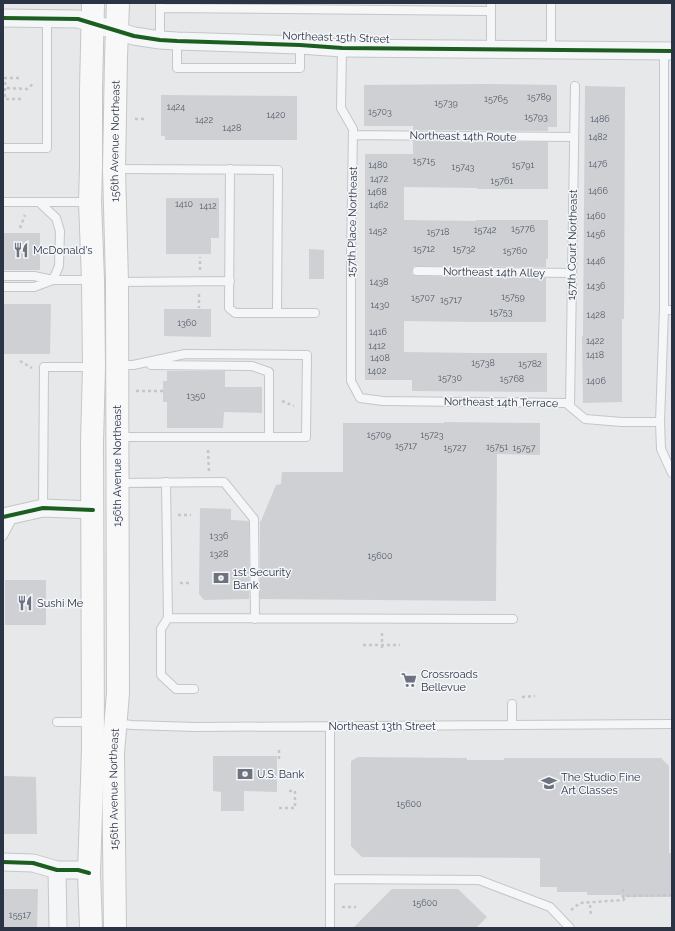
<svg xmlns="http://www.w3.org/2000/svg" width="675" height="931" viewBox="0 0 675 931" font-family="Raleway,sans-serif">
<rect width="100%" height="100%" fill="#e6e8ea"/>
<path fill="#ced0d3" d="M483,84L557,85V127H548V131L413,130V126H364V85Z
M585,86L625,87L624,319H622V402L583,403L582,336H583Z
M161,95L297,96V140H165V136H161Z
M413,141L548,142V189H477V188L404,187V220L476,221V220H548V259H546V267L417,266H414L412,271V274L417,276L546,278V322H475L404,321V352L475,353H547V392L412,391V380H365V154H413Z
M166,198H219V238H211V254H166Z
M3,233H40V270H3Z
M309,249L324,250V279H309Z
M3,304H51L50,354H3Z
M164,309H211V337L164,336Z
M167,371H225V387H262V413L224,412L223,428H167V402H163V381H167Z
M444,422L540,423V455L497,454L496,601L260,599V521H261L276,485L281,484L282,472H343V423H444Z
M200,508L231,509V520L249,521V599L204,600L199,594Z
M5,580H46V625H5Z
M213,756H277V792L244,791V811H221V792L213,791Z
M358,757L467,758V760H504V758H661L669,766V853H672V897H622V895H587V892H557V887H540V858L362,857L351,846V761Z
M3,776L36,777L37,834H3Z
M3,889H38L37,928H3Z
M392,889H458L487,917L476,928H353Z"/>
<g fill="none" stroke-linecap="round" stroke-linejoin="round">
<defs>
<path id="service" d="M160,3V40
M160,8L491,11
M177,41V68H300V45
M342,48L341,108L353,129L351,257V381L360,398L383,401L566,403L585,419L622,422H660
M491,49V3
M551,49V3
M664,51V310L660,422L661,449L672,473
M353,135L574,137
M3,148H47V18
M115,169L278,170L277,313
M230,169L229,308L235,313H315
M3,202H89
M417,271L572,273
M3,276H34L53,280L59,266L60,231L56,218L39,202
M118,282L230,281
M3,287H34L53,280H93
M664,310H672
M151,365L252,366L269,372V437
M570,405L575,86
M118,437H306L307,355L185,354L133,365H118
M166,482L168,618L161,629V675L176,689H194
M118,483L224,482L254,519L255,619
M43,508L44,367H93
M3,536L14,515
M168,618L513,619
M57,722H92
M115,723L132,725L195,727L672,724
M512,725V704
M331,879L479,880L550,907L570,928
M330,928V726"/>
<path id="minor" d="M3,18L78,19L134,36L160,40L177,41L300,45L342,48L672,51
M3,517L43,508L93,510
M3,862L33,863L57,870H78L89,873
M57,870L58,928"/>
<g id="secondary">
<path d="M91,928L89,873L93,749L92,442L94,367L93,280L90,202L91,167V90L93,3"/>
<path id="s1" d="M115,928L113,753L118,693L117,282L114,169L116,58L118,3"/>
</g>
</defs>
<use href="#service" stroke="#c4c6c8" stroke-width="10"/>
<use href="#minor" stroke="#c4c6c8" stroke-width="19"/>
<use href="#secondary" stroke="#c4c6c8" stroke-width="24"/>
<path stroke="#c5c6ca" stroke-width="2.5" stroke-dasharray="3 3" stroke-linecap="butt" d="M7,88L27,89L34,83
M21,99H5V78H21
M135,119H147
M20,228L25,215
M200,270V257
M199,294V308
M20,361L32,368
M136,391H163
M282,401L294,406
M208,450L209,471
M178,515H191
M180,583H191
M363,645H400
M382,648V630
M522,697L535,696
M279,759V749
M279,808H295V791H286
M622,890H623V900
M590,905L591,916
M342,907H356
M571,910L580,903L623,900L628,896L672,895"/>
<use href="#service" stroke="#f5f6f7" stroke-width="8"/>
<use href="#minor" stroke="#f5f6f7" stroke-width="17"/>
<use href="#secondary" stroke="#f8f8f8" stroke-width="22"/>
<defs>
<path id="cycleway" d="M3,18L78,19L134,36L160,40L177,41L300,45L342,48L672,51
M3,517L43,508L93,510
M3,862L33,863L57,870H78L89,873"/>
</defs>
<use href="#cycleway" stroke="#f4f6f9" stroke-width="6"/>
<use href="#cycleway" stroke="#1b5e20" stroke-width="4"/>
</g>
<defs>
<symbol id="restaurant-bare" viewBox="-9 -9 18 18"><path d="M-5-6h1v4h1v-4h1v4h1v-4h1v5L-1.5 .5V6h-2V.5L-5-1ZM5-6V6H3V1.5H1.5Q1.5-4 5-6Z" fill="#6c737f" stroke="#f4f6f9" stroke-width="2.5" paint-order="stroke"/></symbol>
<symbol id="bank-bare" viewBox="-9 -9 18 18"><path d="M-6-4H6V4H-6ZM0-2.3a2.3 2.3 0 1 0 0 4.6a2.3 2.3 0 1 0 0-4.6Z" fill="#6c737f" stroke="#f4f6f9" stroke-width="2.5" paint-order="stroke"/></symbol>
<symbol id="supermarket-bare" viewBox="-9 -9 18 18"><path d="M-6-5.5h2.5l.6 2H6L4.5 2H-2.5L-4.4-4H-6ZM-1.5 3.2a1.3 1.3 0 1 0 .1 0ZM3 3.2a1.3 1.3 0 1 0 .1 0Z" fill="#6c737f" stroke="#f4f6f9" stroke-width="2.5" paint-order="stroke"/></symbol>
<symbol id="school-bare" viewBox="-9 -9 18 18"><path d="M0-5L7-2L0 1L-7-2ZM-4 1L0 2.5L4 1V4Q0 6-4 4Z" fill="#6c737f" stroke="#f4f6f9" stroke-width="2.5" paint-order="stroke"/></symbol>
</defs>
<g fill-rule="evenodd">
<use href="#restaurant-bare" x="10" y="239" width="22" height="22"/>
<use href="#bank-bare" x="210" y="567" width="22" height="22"/>
<use href="#restaurant-bare" x="14" y="592" width="22" height="22"/>
<use href="#supermarket-bare" x="398" y="669" width="22" height="22"/>
<use href="#bank-bare" x="234" y="763" width="22" height="22"/>
<use href="#school-bare" x="538" y="772" width="22" height="22"/>
</g>
<g text-anchor="middle" stroke-width="3" stroke-linejoin="round" paint-order="stroke">
<g font-size="9" fill="#545c69">
<text x="539" y="100">15789</text>
<text x="496" y="102">15765</text>
<text x="446" y="106">15739</text>
<text x="176" y="110">1424</text>
<text x="380" y="115">15703</text>
<text x="276" y="118">1420</text>
<text x="536" y="120">15793</text>
<text x="600" y="122">1486</text>
<text x="204" y="123">1422</text>
<text x="232" y="131">1428</text>
<text x="598" y="140">1482</text>
<text x="424" y="164">15715</text>
<text x="598" y="167">1476</text>
<text x="378" y="168">1480</text>
<text x="523" y="168">15791</text>
<text x="463" y="170">15743</text>
<text x="379" y="182">1472</text>
<text x="502" y="184">15761</text>
<text x="598" y="194">1466</text>
<text x="377" y="195">1468</text>
<text x="184" y="207">1410</text>
<text x="379" y="208">1462</text>
<text x="208" y="209">1412</text>
<text x="596" y="219">1460</text>
<text x="523" y="232">15776</text>
<text x="485" y="233">15742</text>
<text x="378" y="234">1452</text>
<text x="438" y="235">15718</text>
<text x="596" y="237">1456</text>
<text x="424" y="252">15712</text>
<text x="464" y="252">15732</text>
<text x="515" y="254">15760</text>
<text x="596" y="264">1446</text>
<text x="379" y="285">1438</text>
<text x="596" y="289">1436</text>
<text x="513" y="300">15759</text>
<text x="423" y="301">15707</text>
<text x="451" y="303">15717</text>
<text x="380" y="308">1430</text>
<text x="501" y="315">15753</text>
<text x="596" y="318">1428</text>
<text x="187" y="326">1360</text>
<text x="378" y="335">1416</text>
<text x="595" y="344">1422</text>
<text x="377" y="349">1412</text>
<text x="595" y="358">1418</text>
<text x="380" y="361">1408</text>
<text x="483" y="366">15738</text>
<text x="530" y="367">15782</text>
<text x="377" y="374">1402</text>
<text x="450" y="381">15730</text>
<text x="512" y="382">15768</text>
<text x="596" y="384">1406</text>
<text x="196" y="399">1350</text>
<text x="379" y="438">15709</text>
<text x="432" y="438">15723</text>
<text x="406" y="449">15717</text>
<text x="497" y="450">15751</text>
<text x="455" y="451">15727</text>
<text x="524" y="451">15757</text>
<text x="219" y="539">1336</text>
<text x="219" y="557">1328</text>
<text x="380" y="559">15600</text>
<text x="409" y="807">15600</text>
<text x="425" y="906">15600</text>
<text x="20" y="918">15517</text>
</g>
<g font-size="11" fill="#2b3445" stroke="#f4f6f9">
<text transform="translate(336 37) rotate(2)" y="4">Northeast 15th Street</text>
<text transform="translate(463 136) rotate(1)" y="4">Northeast 14th Route</text>
<text dy="4" stroke="none"><textPath href="#s1" startOffset="787">156th Avenue Northeast</textPath></text>
<text transform="translate(352 222) rotate(-89)" y="4">157th Place Northeast</text>
<text transform="translate(572 245) rotate(-89)" y="4">157th Court Northeast</text>
<text transform="translate(494 272) rotate(1)" y="4">Northeast 14th Alley</text>
<text transform="translate(501 402) rotate(1)" y="4">Northeast 14th Terrace</text>
<text transform="translate(117 466) rotate(-90)" y="4">156th Avenue Northeast</text>
<text x="382" y="730">Northeast 13th Street</text>
<text dy="4" stroke="none"><textPath href="#s1" startOffset="139">156th Avenue Northeast</textPath></text>
</g>
<g font-size="11" fill="#2b3445" stroke="#f4f6f9" text-anchor="start">
<text x="33" y="254">McDonald's</text>
<text x="233" y="576">1st Security<tspan x="233" dy="13">Bank</tspan></text>
<text x="37" y="607">Sushi Me</text>
<text x="421" y="678">Crossroads<tspan x="421" dy="13">Bellevue</tspan></text>
<text x="257" y="778">U.S. Bank</text>
<text x="561" y="781">The Studio Fine<tspan x="561" dy="13">Art Classes</tspan></text>
</g>
</g>
<rect width="675" height="931" fill="none" stroke="#2b3445" stroke-width="8"/>
</svg>
